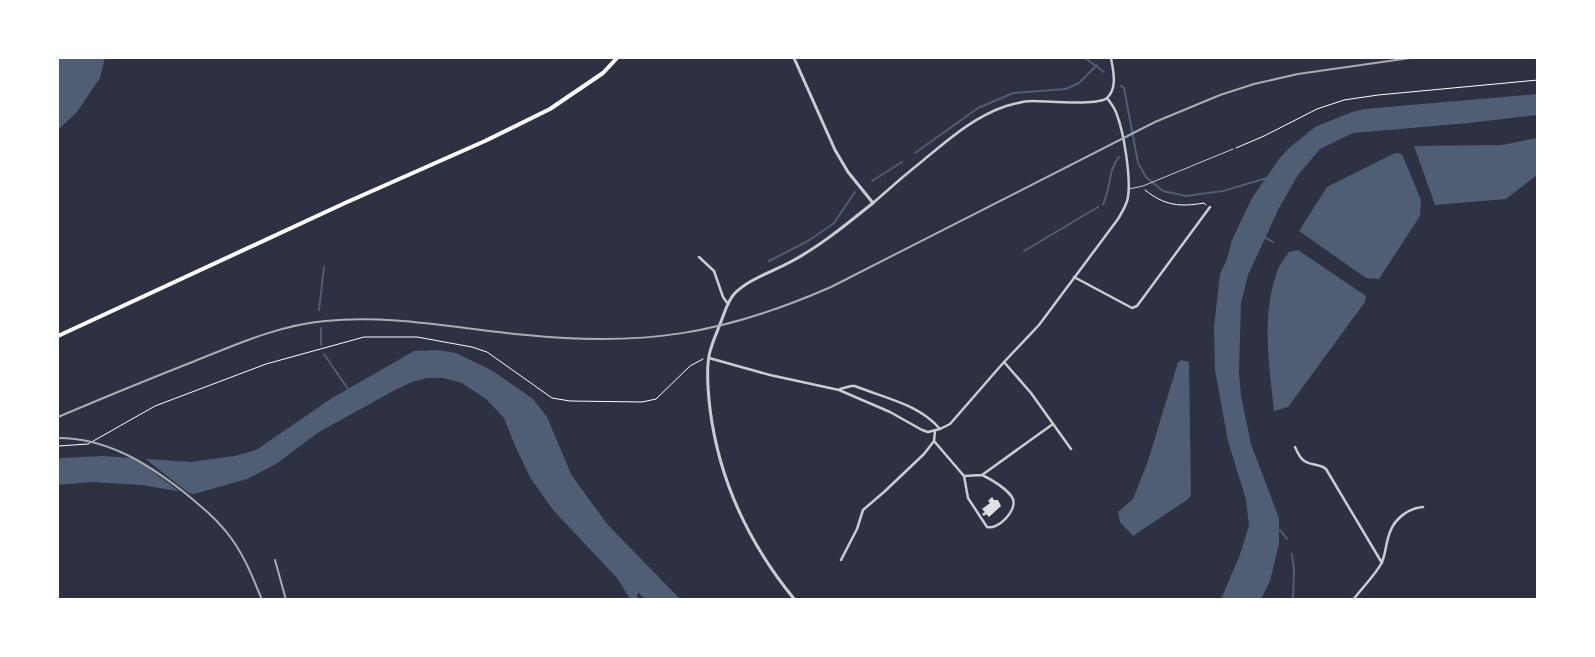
<svg xmlns="http://www.w3.org/2000/svg" width="1595" height="657" viewBox="0 0 1595 657" font-family="Quicksand,sans-serif">
<rect width="100%" height="100%" fill="#2d3142"/>
<path fill="#4f5d75" d="M58,58H105L100,78L77,112L58,130Z
M1537,94V115L1469,123L1353,133L1320,149L1298,175L1279,208L1248,275L1241,303L1239,372L1241,396L1251,444L1279,518V544L1270,581L1261,599H1221L1239,557L1249,526L1246,500L1228,441L1215,370L1214,327L1220,274L1227,259L1232,240L1252,198L1279,159L1288,149L1315,127L1352,112L1364,109Z
M1537,138V175L1506,199L1435,205L1414,146L1502,145Z
M1395,153L1402,154L1421,200L1420,216L1379,279L1366,278L1299,231L1327,187Z
M1298,250L1366,296L1365,302L1288,407L1274,411C1269,365 1261,316 1277,272C1279,265 1285,258 1289,252Z
M437,350L456,353L493,371L533,399L547,417L571,474L588,498L608,525L680,599H645L638,592L637,596L639,599H630L617,578L554,511L531,479L516,448L504,418L486,399L462,383L443,378H427L412,382L395,390L319,432L276,464L247,479L194,494L142,485L91,482L58,485V459L63,458L103,456L191,462L235,456L256,450L332,398L414,351Z
M1182,360L1189,362L1191,495L1187,500L1133,536L1120,522L1118,512L1133,499L1148,461L1178,362Z"/>
<path fill="#2d3142" d="M125,455H139L144,458L194,497L184,495L145,466Z"/>
<g fill="none" stroke-linecap="round" stroke-linejoin="round">
<path stroke="#4f5d75" stroke-width="2" d="M1085,58L1104,72
M1121,86L1124,88L1138,163L1146,177L1163,191L1186,196L1223,191L1267,178
M915,153L978,108L1013,93L1066,89L1079,83L1097,65
M872,181L902,162
M1103,204C1111,189 1108,170 1119,157
M1264,237L1273,242
M1024,251L1098,207
M769,261L808,241L834,223L855,192
M319,310L324,267
M321,328V345
M324,354L348,389
M1278,530L1281,531L1287,539
M1292,554L1294,570L1293,600"/>
</g>
<path fill="#e0e0e3" d="M992,497L994,500H998L1001,506L989,517L986,514L984,516L982,514L985,512L982,509L990,503L988,501Z"/>
<g fill="none" stroke-linecap="round" stroke-linejoin="round">
<path stroke="#fff" stroke-width="1" d="M1236,148L1264,136L1317,109L1344,100L1378,95L1538,80
M1145,190C1165,206 1180,207 1204,203L1206,205
M58,446L88,444L155,406L266,364L364,337H417L472,347L487,352L552,398L570,401L642,402L656,399L690,366L703,359"/>
<path stroke="#caccd0" stroke-width="1" d="M1129,189L1143,186L1233,149"/>
<path stroke="#caccd0" stroke-width="2.5" d="M873,203C892,186 912,169 932,153C955,134 977,116 1006,106C1014,104 1023,101 1032,101C1047,101 1097,106 1107,98C1118,88 1113,70 1111,58
M699,257L714,271L723,297L728,304
M1074,277L1132,308L1137,306L1210,207
M709,358L770,375L839,390L890,412L922,430L928,432L940,429L950,424L1004,362L1039,325L1118,219C1122,212 1127,205 1128,197C1131,178 1124,133 1117,115C1115,108 1111,103 1107,98
M1004,362L1031,393L1071,449
M840,389L851,386H855C884,398 919,404 940,429
M934,441L964,476L968,498L987,527C998,530 1017,511 1013,499C1009,490 991,479 982,475
M1295,447C1297,451 1299,456 1302,459C1308,466 1319,463 1326,469L1382,563
M964,476L982,475L1053,424
M841,560L857,529L863,510L884,492L924,454L934,441L935,431
M1353,600C1361,589 1377,573 1382,562C1386,553 1386,541 1390,532C1395,518 1409,508 1423,507"/>
<path stroke="#caccd0" stroke-width="3" d="M794,58L835,150L848,172L873,203C848,223 823,244 794,260C775,271 750,278 735,293C727,301 724,315 720,324C716,335 711,345 709,356C706,373 708,392 710,409C719,480 749,544 795,600"/>
<path stroke="#fff" stroke-width="4" d="M58,336L345,203L485,141L550,109L603,73L617,58"/>
<path stroke="#abadb3" stroke-width="2" d="M58,417C103,398 149,379 195,361C237,344 280,325 325,321C392,314 459,329 526,335C642,347 724,334 831,287L1155,122L1220,95L1254,84L1298,74L1410,58
M58,438C107,438 147,463 185,493C202,507 218,520 231,538C245,557 253,578 262,600
M275,560L286,600"/>
</g>
<rect width="1595" height="657" fill="none" stroke="#ffffff" stroke-width="118"/>
</svg>
